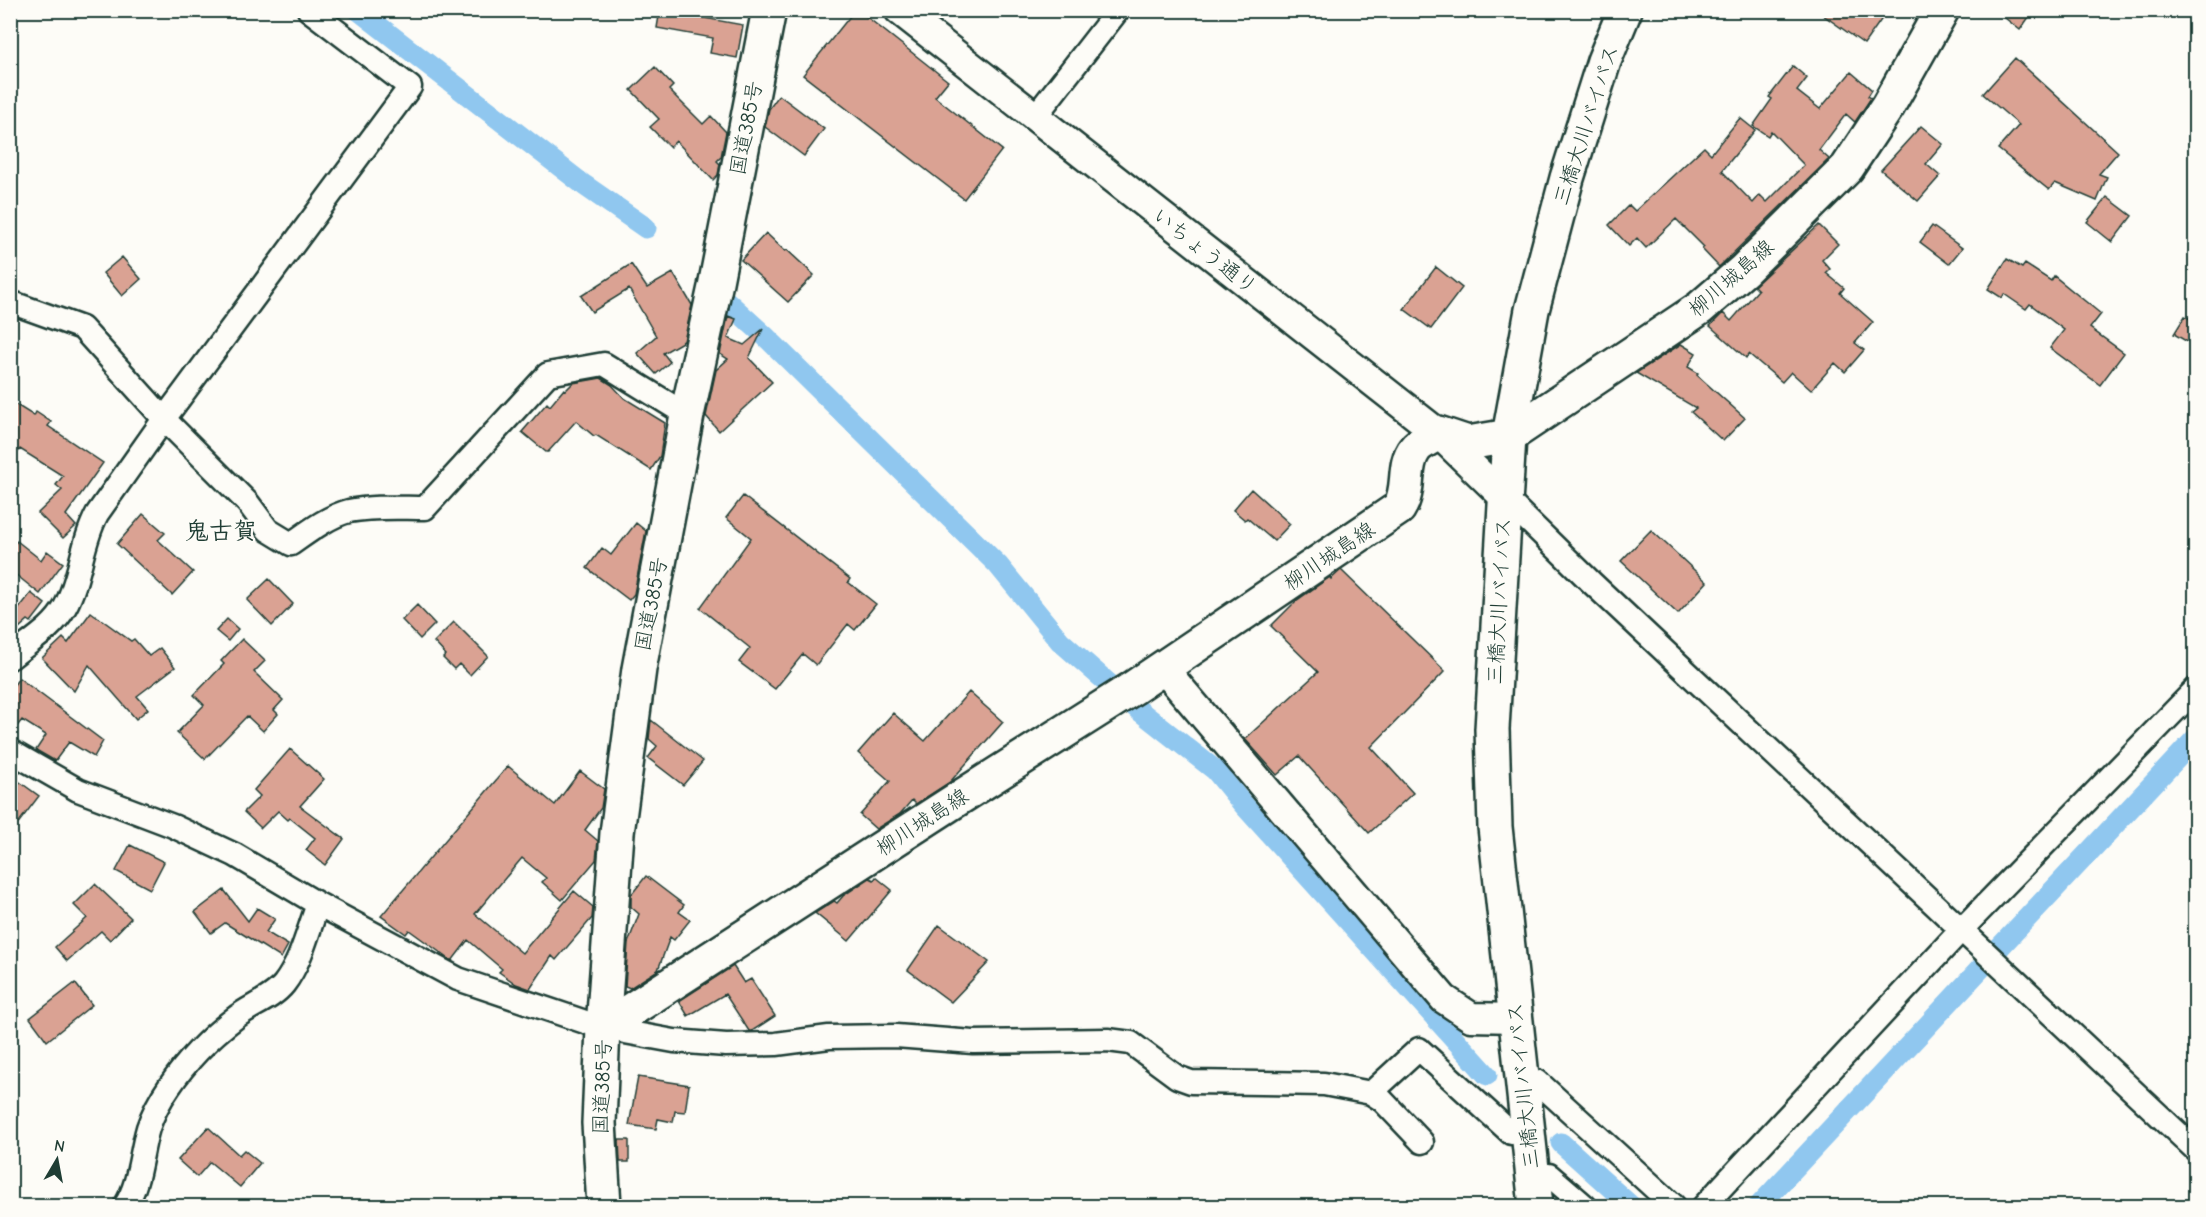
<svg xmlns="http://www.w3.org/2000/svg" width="2206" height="1217" viewBox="0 0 2206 1217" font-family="'Comic Neue','Klee One',sans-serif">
<rect width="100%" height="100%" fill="#fdfcf7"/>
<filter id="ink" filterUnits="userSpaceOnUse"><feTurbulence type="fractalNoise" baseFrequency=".0167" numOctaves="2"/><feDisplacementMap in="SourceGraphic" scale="12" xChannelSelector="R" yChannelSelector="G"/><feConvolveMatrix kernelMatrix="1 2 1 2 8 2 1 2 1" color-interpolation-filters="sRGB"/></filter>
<g filter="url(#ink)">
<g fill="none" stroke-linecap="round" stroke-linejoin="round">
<path stroke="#90c7ef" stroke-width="21" d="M358,10L584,185L646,228
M722,297L765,336L998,565L1060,641L1141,712L1215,770L1241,802L1487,1075
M1999,948L2196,738
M1561,1143L1631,1206
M1759,1206L1982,967"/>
</g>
<path fill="#daa293" stroke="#1f3d34" stroke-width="1.5" d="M660,10H694L693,16L743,25L737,58L710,53L713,38L657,28Z
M855,10H858L948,81L935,97L1002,150L964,199L803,75Z
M1816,10H1888L1864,44Z
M1995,10H2034L2020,30Z
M2015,58L2118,152L2099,174L2107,177L2097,201L2055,183L2049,190L1998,149L2019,125L1983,94Z
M1793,66L1807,78L1797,91L1820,109L1851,72L1872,90L1868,96L1871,98L1855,122L1846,114L1819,150L1829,159L1719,267L1702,249L1704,247L1676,219L1646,248L1637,238L1629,246L1609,225L1629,205L1635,211L1704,147L1711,154L1740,118L1755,130L1722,171L1753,203L1760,195L1767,202L1804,165L1771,131L1768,136L1753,126L1772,99L1769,97Z
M655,67L673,86L669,90L703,124L711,116L726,132L721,157L717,161L720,164L718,175L713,180L676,141L670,147L650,127L659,119L631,90Z
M779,95L824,129L804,156L765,127L769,109Z
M1921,126L1943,144L1926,164L1940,176L1918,201L1881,170Z
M2107,197L2132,216L2112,242L2087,222Z
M1819,225L1838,244L1822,260L1830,269L1826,273L1844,288L1840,293L1873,322L1855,343L1864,350L1845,372L1835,363L1811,390L1791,372L1782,382L1749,354L1746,358L1710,326L1723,313L1731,321L1758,290L1754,286Z
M1932,226L1962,248L1949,264L1920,242Z
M766,233L785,251L787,250L814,275L788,302L741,260Z
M122,257L141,279L122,296L103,273Z
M2007,259L2022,268L2025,264L2051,281L2054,276L2101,314L2090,328L2124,353L2100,385L2050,348L2064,330L2030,304L2026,309L2004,294L2002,298L1988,289Z
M631,264L647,288L673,273L692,305L684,341L663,353L670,362L656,374L637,353L656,336L629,289L592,312L581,296Z
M1436,267L1462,288L1431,329L1404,309Z
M728,316L736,319L728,338L744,345L763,329L749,358L772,382L719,431L706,416L716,370L728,359L720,354Z
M2185,316L2196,322V347L2174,334Z
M1681,344L1696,353L1688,367L1698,373L1697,375L1745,418L1723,441L1691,412L1696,408L1636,373Z
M601,378L612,385L624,398L665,423L660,456L651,470L596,435L594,436L576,421L548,452H546L522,432L547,403L550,406L564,389L566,390L573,383Z
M10,401L34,416L36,412L51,422L48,426L103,463L66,515L76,526L63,538L38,513L62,490L56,485L63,476L20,449L10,463Z
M1251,489L1290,524L1274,541L1247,518L1245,520L1233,510Z
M743,496L850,579L848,582L876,604L855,630L848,624L816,665L803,654L775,689L739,662L750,648L700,608L751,538L726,518Z
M143,514L165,533L158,540L193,572L172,595L117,544Z
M636,523L646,531L634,594L629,600L587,568L602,548L611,555Z
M1651,530L1707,582L1678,614L1621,561Z
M17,541L41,560L47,551L63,563L40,594L10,570V549Z
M1341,570L1445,671L1371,747L1413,793L1369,833L1299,756L1277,775L1245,739L1318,672L1271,626L1296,601L1330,577L1331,579Z
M269,579L293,604L272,626L247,600Z
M31,593L45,604L31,622L28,620L10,636V620Z
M417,605L435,624L420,639L402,620Z
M91,612L131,641L134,639L149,656L160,648L175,667L137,696L148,709L136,719L89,665L74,691L42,658L63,638L68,643Z
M227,619L238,629L228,641L216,631Z
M454,622L488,656L470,675L459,664L454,669L443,658L446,655L434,642Z
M242,639L265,661L254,672L283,700L274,710L278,714L263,731L247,716L205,759L177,733L204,705L194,695L224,664L221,661Z
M19,678L103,741L94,757L69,742L55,761L36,750L46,735L22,720L10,735V690Z
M969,692L1003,722L950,782L916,804L912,800L900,814L876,829L860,815L890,781L858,753L893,713L925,741Z
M651,720L703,761L683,785L648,758L657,746L649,739Z
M290,749L324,779L300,806L344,839L325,865L306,850L315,838L290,818L288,820L278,811L261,828L244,812L260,796L254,790Z
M508,766L555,805L580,771L604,789L601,808L585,830L598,841L596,860L562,900L542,882L546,878L522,858L475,914L522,953L574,891L593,907L592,918L556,960L552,956L530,989L516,984L499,972L502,969L468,940L452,961L409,930L406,934L381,916Z
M17,780L39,796L10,834V788Z
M130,845L164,862L150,889L116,871Z
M646,876L684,905L679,912L690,920L674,940L670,937L658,970L630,988L625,986L628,943L639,914L631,907V895Z
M876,877L892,890L849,941L815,913L834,901L837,903L843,896L870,878L874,880Z
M95,884L131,918L110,940L101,931L67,961L55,947L87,918L74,905Z
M224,890L248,921L257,908L275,919L266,932L288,945L281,958L225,923L211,933L195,912Z
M939,925L989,962L951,1002L908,970Z
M733,966L744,983L751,979L775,1016L752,1031H749L725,994L688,1016L679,1001Z
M75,983L92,1005L47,1041L30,1018Z
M638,1077L689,1085L685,1112L675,1111L673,1122L658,1119L656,1129L629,1125Z
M208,1127L239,1155L244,1150L260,1163L240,1187L210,1162L197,1177L178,1160Z
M619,1140H629V1162H620Z"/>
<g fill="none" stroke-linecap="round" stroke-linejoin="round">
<defs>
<path id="minor" d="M1034,118L1118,10
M10,302L82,328L164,419L248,503L268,530L291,544C308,532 329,516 349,511C374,506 399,508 425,508L548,374L604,364L687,415
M1505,498L1592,583L2196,1150
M10,658C29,642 53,629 65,607C81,578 81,544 97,514L164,419L410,87L309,10
M10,751L78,790L173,826L235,855L318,904L458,979L603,1028L674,1041L726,1045L776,1044L829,1037L896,1036L973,1042L1108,1040L1131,1043L1177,1077L1191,1082L1324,1084L1371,1093L1382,1100L1422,1142
M1537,1081L1674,1206
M1371,1093L1419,1049L1511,1133
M1549,1175L1585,1206
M125,1206C140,1183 140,1155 148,1128C153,1113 160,1100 169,1087C186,1062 210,1037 235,1018C250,1006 272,999 284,984C301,962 308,931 318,904
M1704,1206L1961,930L2196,689"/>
<path id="tertiary" d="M899,10L1438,433L1505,498
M1163,668L1444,999L1471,1017L1516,1018"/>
<path id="secondary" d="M603,1028L956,800L1133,688L1399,508C1411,490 1402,465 1415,449C1420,442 1431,438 1438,433L1468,443L1509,436L1700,308L1744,270L1847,168L1888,106L1942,10"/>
<path id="trunk" d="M604,1206L599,1123L603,1028L617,833L639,669L687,415L715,287L769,10
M1536,1206L1495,827L1492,729L1509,436L1532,310L1567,178L1604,61L1625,10"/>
</defs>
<use href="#minor" stroke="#1f3d34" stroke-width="27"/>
<use href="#tertiary" stroke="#1f3d34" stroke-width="33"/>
<use href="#secondary" stroke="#1f3d34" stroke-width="38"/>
<use href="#trunk" stroke="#1f3d34" stroke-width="38"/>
<use href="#minor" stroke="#fdfcf7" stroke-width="22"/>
<use href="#tertiary" stroke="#fdfcf7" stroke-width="28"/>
<use href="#secondary" stroke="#fdfcf7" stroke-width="33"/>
<use href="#trunk" stroke="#fdfcf7" stroke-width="33"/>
</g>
</g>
<g text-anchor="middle" stroke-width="4.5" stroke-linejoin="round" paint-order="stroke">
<g font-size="21" fill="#1f3d34" stroke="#fdfcf7">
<text transform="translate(1586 125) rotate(-72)" y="7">三橋大川バイパス</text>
<text transform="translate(746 128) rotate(-79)" y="7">国道385号</text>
<text transform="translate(1205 251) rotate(38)" y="7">いちょう通り</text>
<text transform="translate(1731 278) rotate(-41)" y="7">柳川城島線</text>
<text transform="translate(1329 556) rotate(-34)" y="7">柳川城島線</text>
<text transform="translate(1499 601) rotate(-87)" y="7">三橋大川バイパス</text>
<text transform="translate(651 604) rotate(-79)" y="7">国道385号</text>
<text transform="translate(922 822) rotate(-33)" y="7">柳川城島線</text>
<text transform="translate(1523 1086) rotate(-96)" y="7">三橋大川バイパス</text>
<text transform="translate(602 1087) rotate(-88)" y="7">国道385号</text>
</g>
<g font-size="24" font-weight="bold" fill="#1f3d34" stroke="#fdfcf7">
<text x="221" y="539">鬼古賀</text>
</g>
</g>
<rect width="2206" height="1217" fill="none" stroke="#fdfcf7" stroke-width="36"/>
<rect x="18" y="18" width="2170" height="1181" fill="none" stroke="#1f3d34" stroke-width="2" filter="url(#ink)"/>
<g transform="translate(57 1160) rotate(10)" stroke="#fdfcf7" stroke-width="4.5" paint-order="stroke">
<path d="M0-4.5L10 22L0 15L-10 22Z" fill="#1f3d34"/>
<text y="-9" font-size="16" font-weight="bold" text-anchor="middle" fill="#1f3d34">N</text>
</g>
</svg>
